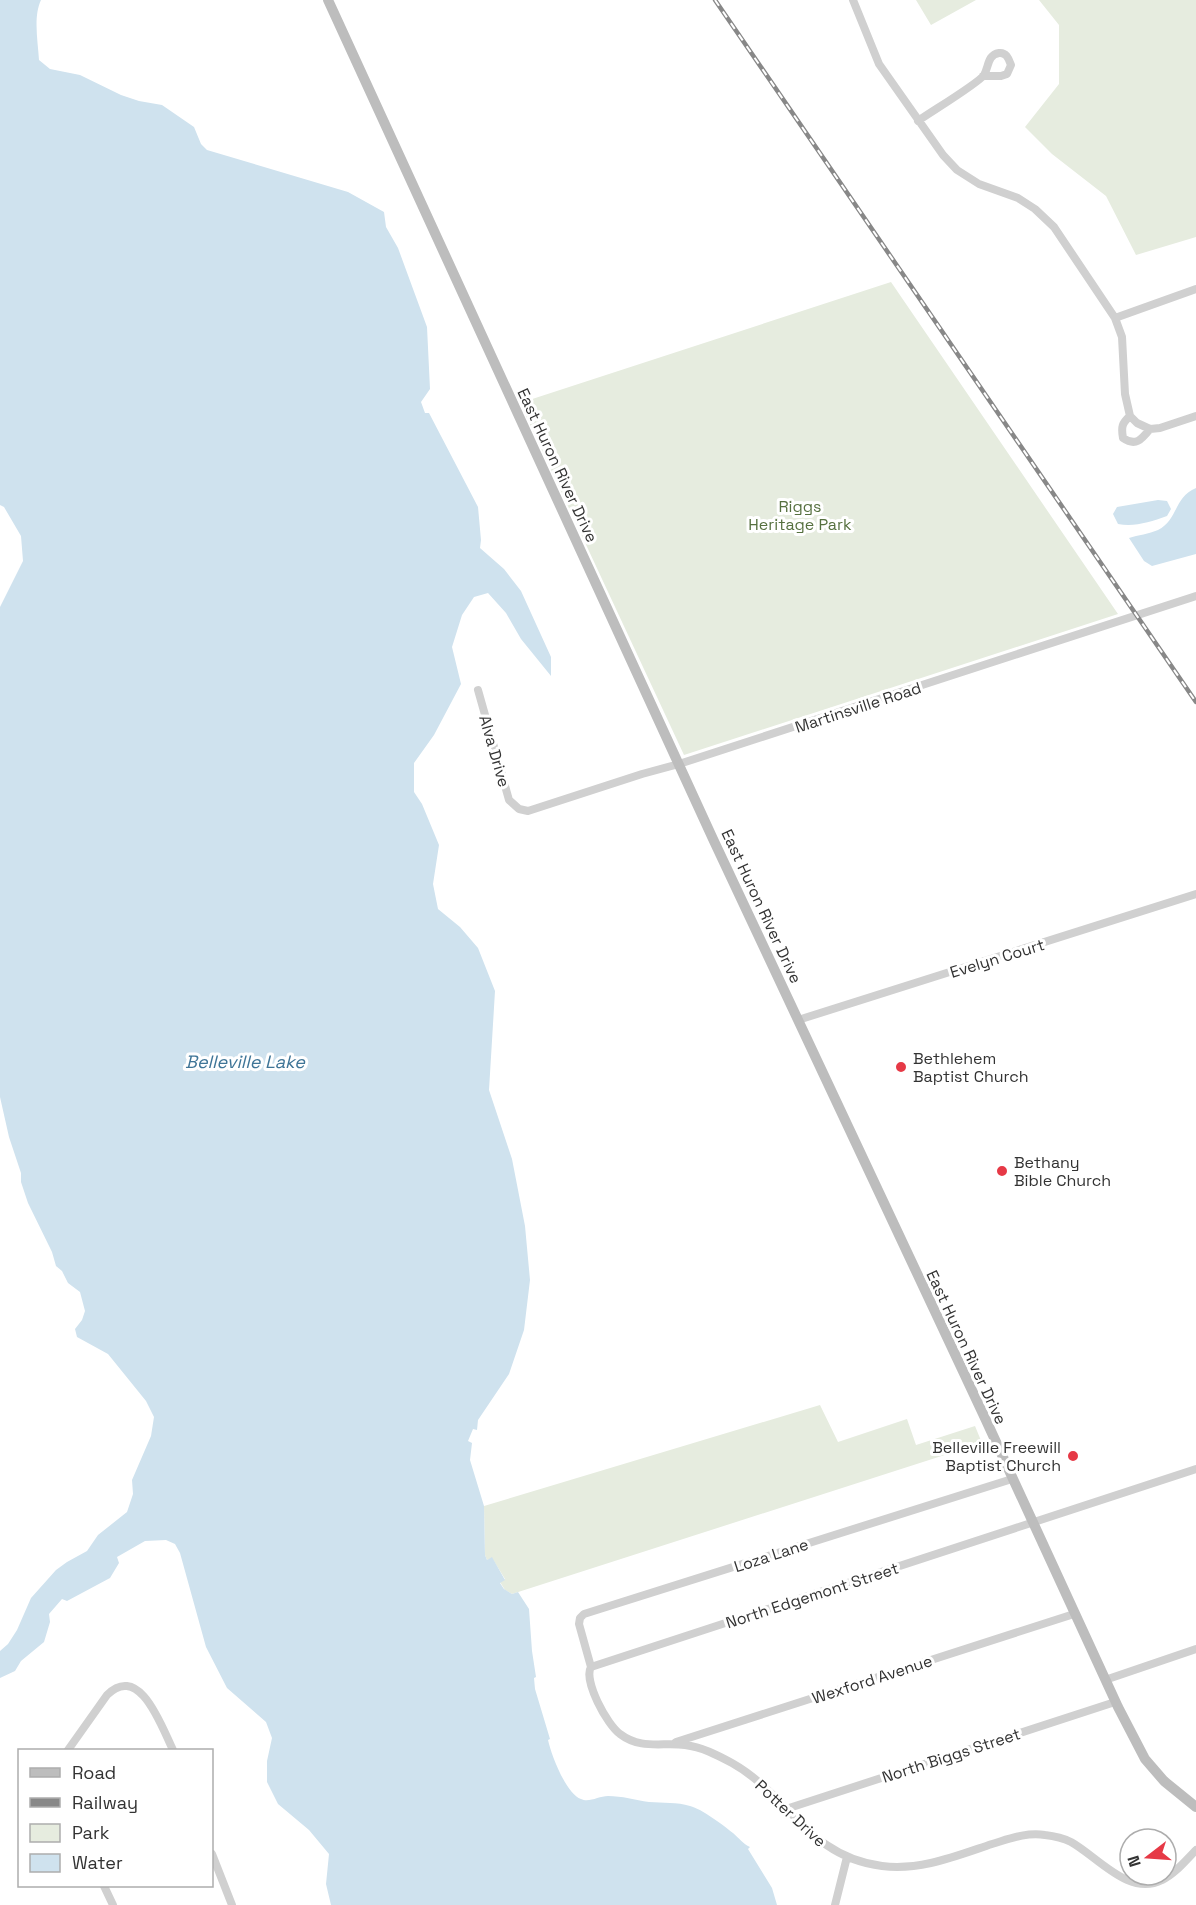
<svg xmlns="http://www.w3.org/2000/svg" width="1196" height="1905" viewBox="0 0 1196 1905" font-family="'Space Grotesk',sans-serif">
<rect width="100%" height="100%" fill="#fff"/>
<path fill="#e6ecdf" d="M916,0H976L931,25Z
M1039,0H1196V237L1136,255L1106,196L1052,154L1025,127L1059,84V25Z
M891,282L1118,614L684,755L520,403Z
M820,1405L838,1442L907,1419L916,1445L975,1426L982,1443L512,1594L505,1590L500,1582L505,1579L492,1558L487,1560L485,1555L484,1506Z"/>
<path fill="#cfe2ee" d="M0,0H41C33,17 38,42 39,60L50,69L80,75L121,95L139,101L162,105L194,127L201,144L207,150L348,192L384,212L386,227L398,248L427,327L430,389L421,402L425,413H429L478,507L481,540L480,548L504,569L521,591L551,657V676L521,639L506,613L488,593L474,597L462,615L452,647L461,684L434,735L414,763V792L422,804L439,845L433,884L438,909L460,927L478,948L495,991L489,1090L512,1159L525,1226L530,1280L524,1330L509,1374L478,1420L477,1430L473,1429L468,1441L472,1443L470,1460L484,1506L485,1555L487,1560L492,1557L505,1580L500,1583L504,1589L512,1594L518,1592L529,1609L532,1651L536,1677L534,1678L535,1689L550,1739L548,1740C551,1754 566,1794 581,1799C589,1803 599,1796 608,1796C622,1796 635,1800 649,1802C663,1803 677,1802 690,1806C702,1809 723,1825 733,1833C739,1838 743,1844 750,1847L748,1849L772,1888L777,1905H331L326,1884L329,1854L309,1830L278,1804L267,1782V1761L272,1738L266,1722L227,1688L206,1647L180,1553L175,1544L166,1540L145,1541L117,1557L119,1563L110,1578L67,1601L62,1599L49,1614L50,1622L44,1642L21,1661L15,1671L0,1678V1651L8,1644L17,1630L31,1598L56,1570L67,1562L87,1551L98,1535L127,1512L133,1494L132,1480L151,1436L154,1417L146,1401L108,1354L77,1337L75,1329L82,1320L85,1311L80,1292L68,1283L62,1271L56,1266L52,1252L28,1203L21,1182V1173L9,1137L0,1097V607L23,561L21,536L4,507L0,505Z
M1196,488V554L1152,566L1144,561L1129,538C1138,535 1149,534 1158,530C1178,520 1174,497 1196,488Z
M1158,500L1167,501L1171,509L1167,516C1150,522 1135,527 1118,524L1113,514L1117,507Z"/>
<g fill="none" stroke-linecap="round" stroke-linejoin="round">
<path stroke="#d0d0d0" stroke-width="8" d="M853,0L879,64L943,155L957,170L979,184L1018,198L1035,209L1054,227L1115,318L1122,337L1125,394L1130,416L1137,423L1150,429L1160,428L1196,416
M918,121C929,113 979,83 984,75C989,67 987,55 999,53C1007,52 1009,60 1011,65L1007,74L1001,76H983
M1115,318L1196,289
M1130,416C1122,423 1121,427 1123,438C1136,447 1142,439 1150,429
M478,690L509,800L519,809L528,811L642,774L679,764L1196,596
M798,1020L1196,894
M591,1667C583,1680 607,1725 620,1734C641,1750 662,1742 685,1745C702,1747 717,1755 732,1763C789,1795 808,1857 882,1866C920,1871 956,1856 992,1844C1009,1839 1026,1832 1045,1835C1054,1836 1063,1838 1071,1842C1098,1857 1129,1897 1162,1880C1175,1874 1186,1860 1196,1850
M591,1667L1196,1469
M591,1667L579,1624L580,1618L584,1614L1012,1479
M1105,1680L1196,1649
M676,1742L1074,1614
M68,1750L107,1695C140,1662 162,1728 173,1750
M786,1809L1115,1702
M212,1854L232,1905
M104,1886L113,1905
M835,1905L847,1857"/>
<path stroke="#bdbdbd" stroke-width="10" d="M328,0L713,839L985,1418L1118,1707L1145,1759L1164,1781L1196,1807"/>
<defs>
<path id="rail" d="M715,0L1196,702"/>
</defs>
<use href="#rail" stroke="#888" stroke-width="4.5"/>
<use href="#rail" stroke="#fff" stroke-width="2" stroke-dasharray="7" stroke-linecap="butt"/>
</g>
<g fill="#e63946" stroke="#fff" stroke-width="2">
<circle cx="901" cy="1067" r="6"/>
<circle cx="1002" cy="1171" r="6"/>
<circle cx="1073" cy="1456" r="6"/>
</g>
<g text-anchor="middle" stroke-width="6" stroke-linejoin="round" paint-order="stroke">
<g font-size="16" fill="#333" stroke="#fff">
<text transform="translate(558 465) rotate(65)" y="6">East Huron River Drive</text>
<text transform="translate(858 707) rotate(-18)" y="6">Martinsville Road</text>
<text transform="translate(495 751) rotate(74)" y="6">Alva Drive</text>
<text transform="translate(762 906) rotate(65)" y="6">East Huron River Drive</text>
<text transform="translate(997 958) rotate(-17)" y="6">Evelyn Court</text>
<text transform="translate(967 1347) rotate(65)" y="6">East Huron River Drive</text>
<text transform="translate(771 1555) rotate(-18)" y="6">Loza Lane</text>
<text transform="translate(812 1595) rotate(-18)" y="6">North Edgemont Street</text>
<text transform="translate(872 1679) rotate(-18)" y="6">Wexford Avenue</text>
<text transform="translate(951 1755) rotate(-18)" y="6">North Biggs Street</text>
<text transform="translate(791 1813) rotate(43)" y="6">Potter Drive</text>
</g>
<g font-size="16" fill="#56703f" stroke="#fff">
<text x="800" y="512">Riggs<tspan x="800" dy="18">Heritage Park</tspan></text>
</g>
<g font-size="16" fill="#333" stroke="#fff" text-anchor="start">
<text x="913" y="1064">Bethlehem<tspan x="913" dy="18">Baptist Church</tspan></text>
<text x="1014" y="1168">Bethany<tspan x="1014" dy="18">Bible Church</tspan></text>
<text x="1061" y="1453" text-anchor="end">Belleville Freewill<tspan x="1061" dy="18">Baptist Church</tspan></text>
</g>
<g font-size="18" font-style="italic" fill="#3f7597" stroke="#fff">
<text x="245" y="1068">Belleville Lake</text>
</g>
</g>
<rect x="18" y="1749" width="195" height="138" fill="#ffffff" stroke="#adadad" stroke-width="1.5"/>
<rect x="30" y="1768" width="30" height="9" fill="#bdbdbd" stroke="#adadad" stroke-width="1.5"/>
<text x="72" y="1779" font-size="18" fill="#333333">Road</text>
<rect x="30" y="1798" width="30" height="9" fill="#888888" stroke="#adadad" stroke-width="1.5"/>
<text x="72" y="1809" font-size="18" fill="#333333">Railway</text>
<rect x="30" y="1824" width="30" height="18" fill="#e6ecdf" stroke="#adadad" stroke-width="1.5"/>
<text x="72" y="1839" font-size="18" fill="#333333">Park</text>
<rect x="30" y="1854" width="30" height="18" fill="#cfe2ee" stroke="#adadad" stroke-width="1.5"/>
<text x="72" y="1869" font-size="18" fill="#333333">Water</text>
<g transform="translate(1148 1857) rotate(253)"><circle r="28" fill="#ffffff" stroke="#adadad" stroke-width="1.5"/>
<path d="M0-4.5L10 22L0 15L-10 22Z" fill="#e63946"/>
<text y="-9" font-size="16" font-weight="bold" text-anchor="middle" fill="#333333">N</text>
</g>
</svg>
